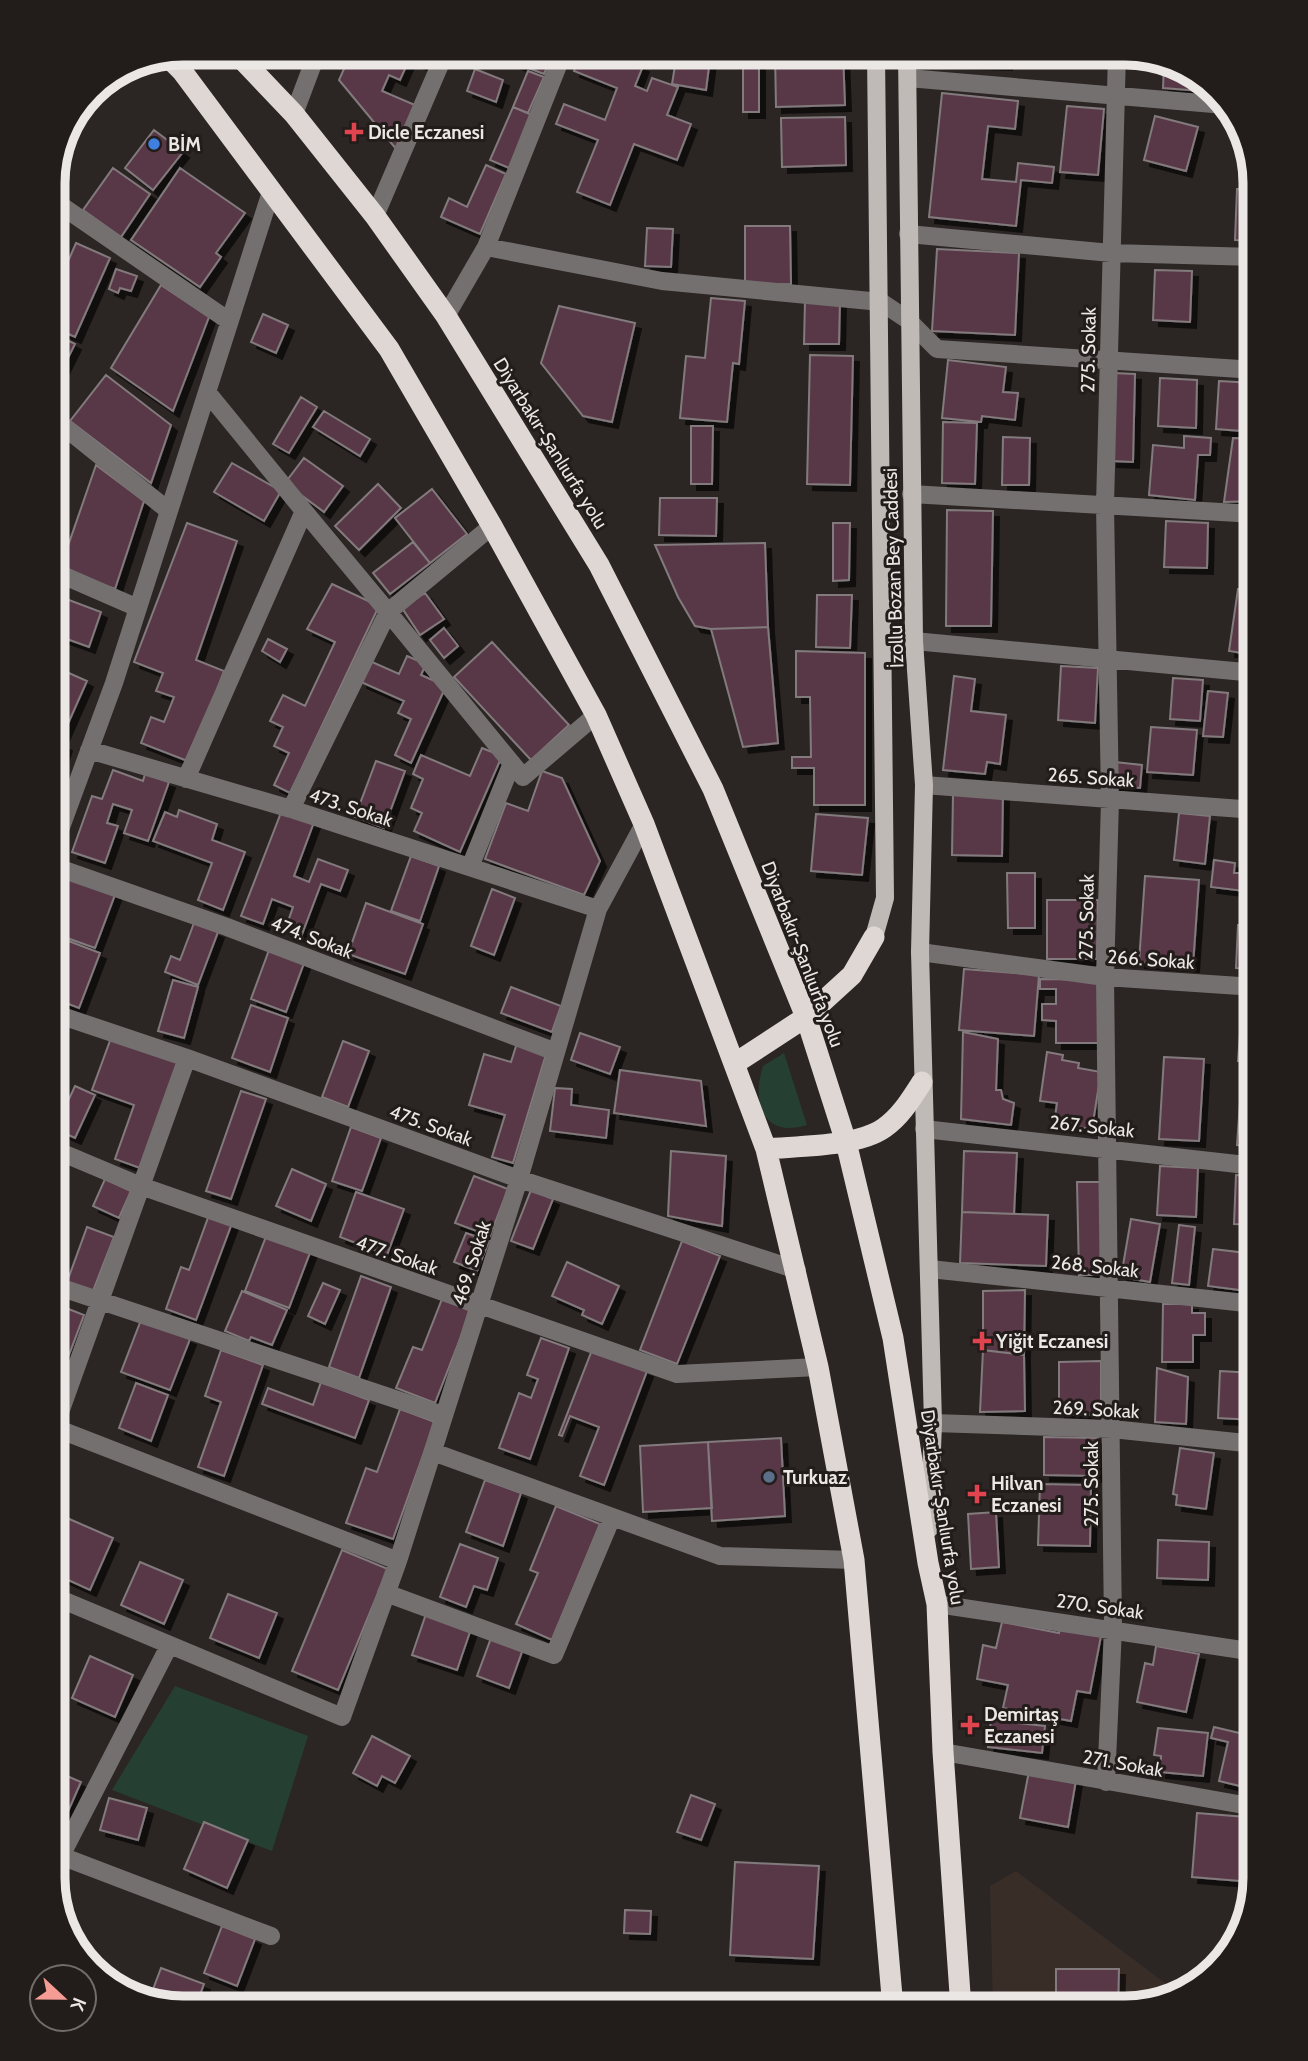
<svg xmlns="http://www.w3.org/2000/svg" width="1308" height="2061" viewBox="0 0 1308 2061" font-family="Cabin,sans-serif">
<defs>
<filter id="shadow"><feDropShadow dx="6" dy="6" stdDeviation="0" flood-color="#0009"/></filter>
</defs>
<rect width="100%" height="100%" fill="#2b2523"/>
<path fill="#392d28" d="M1016,1871L1181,1995L1125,2008H993L990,1886Z"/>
<path fill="#263f33" d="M784,1053L807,1125C763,1139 751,1102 763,1066Z
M175,1686L308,1736L272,1851L112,1790Z"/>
<path fill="#583946" stroke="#827a7d" stroke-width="2" filter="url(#shadow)" d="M351,53H385L408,62L400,80L389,75L382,91L415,105L397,150L339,80Z
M394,53H439L433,69Z
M489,53H553L544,74Z
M581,53H608L643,66L635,86L647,91L652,78L678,87L667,115L691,124L677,160L634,144L610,205L577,192L598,140L556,124L564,104L605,120L617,88L574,71Z
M677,53H738L737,63L710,59L706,90L672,84Z
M743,53H759V112H743Z
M775,53H843L845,105L776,107Z
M935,53H1007L1006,64L934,62Z
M1164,63L1197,74L1202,80L1201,91L1163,88Z
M475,69L503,80L496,102L467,91Z
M528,71L544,77L528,113L513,107Z
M942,93L1018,101L1015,129L988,126L982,179L1016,182L1018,163L1054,167L1052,183L1021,180L1016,226L929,217Z
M1067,106L1104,109L1098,175L1060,172Z
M513,107L532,115L509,168L490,160Z
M1155,116L1198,127L1186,171L1144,160Z
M845,117L846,165L782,167L781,118Z
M154,130L183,152L153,190L125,168Z
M486,165L506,174L480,234L441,217L449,198L467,207Z
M113,168L150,194L121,237L83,210Z
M180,168L245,213L216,253L221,257L200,287L131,240Z
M1237,189L1255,190V241L1235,240Z
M745,226H790L791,284L745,285Z
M647,228L673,229L671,267L645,266Z
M76,243L110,258L75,337L53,327V296Z
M937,249L1019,253L1015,335L932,331Z
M116,269L137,276L131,291L120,288L118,293L109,289Z
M1155,270L1192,271L1190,322L1153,320Z
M161,285L209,317L173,411L111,368Z
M711,298L745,301L739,364L733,363L727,422L680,418L686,356L705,358Z
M805,300L840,301L839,344H804Z
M559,306L635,323L612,422L583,416L541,363Z
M263,314L288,325L276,353L251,342Z
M53,333L75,344L55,384L53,383Z
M810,355L853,356L850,485L807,484Z
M948,360L1006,367L1003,392L1018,393L1015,420L982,416L981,422L942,418Z
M1113,373L1135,374L1133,462L1111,461Z
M106,375L171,425L151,483L70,421Z
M1160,378L1197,380L1196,428L1158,426Z
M1219,381L1255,383V432L1216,429Z
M301,397L317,407L289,453L273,444Z
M324,411L370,439L360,456L313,427Z
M943,422L977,423L975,484L942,483Z
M691,426H713L712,484H691Z
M1184,436L1211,438L1210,455H1198L1195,500L1149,495L1153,445L1184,448Z
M1003,437L1030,438L1029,485H1002Z
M1233,438L1255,439V501L1224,502Z
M304,458L343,486L324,512L285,483Z
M232,463L281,491L264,521L214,492Z
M96,465L144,501L115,589L60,569Z
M378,484L401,508L359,550L335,526Z
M432,489L467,534L430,563L395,518Z
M660,498H717L716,536L659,535Z
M947,510L993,511L991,626H946Z
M1166,521L1208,523L1207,568L1164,567Z
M187,523L237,541L196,660L224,671L190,762L141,743L151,717L164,722L174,697L156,691L163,673L134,662Z
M833,523H850L849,580L833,581Z
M1252,523H1255V587H1247Z
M413,542L430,563L390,594L373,573Z
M765,543L768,627L711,629L695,626L678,597L655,545Z
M332,584L379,606L290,793L274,785L289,753L274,746L283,727L270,721L283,695L305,706L335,642L307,629Z
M1238,589L1255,591V655L1229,651Z
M425,593L444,619L420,635L402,608Z
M53,594L101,612L89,647L53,634Z
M817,595H852L850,648L816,647Z
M768,627L778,743L743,747L711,629Z
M444,628L458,646L444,658L430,640Z
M268,639L287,649L280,662L262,651Z
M492,642L569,725L531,760L454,677Z
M796,651L865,653V805H814V768H792V757H811L810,697H796Z
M407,656L426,664L421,675L446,686L411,763L395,755L411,719L398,713L404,701L361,682L370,661L399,674Z
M53,666L87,681L63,735L53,730Z
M1061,666L1098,668L1095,723L1058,720Z
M954,676L975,679L971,711L1006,715L1000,764L987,762L985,774L943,770Z
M1173,678L1203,680L1200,721L1170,719Z
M1248,688H1255V742H1249Z
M1208,691L1228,693L1223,737L1203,736Z
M1151,727L1197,730L1193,775L1147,772Z
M53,740L66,745L53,783Z
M482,748L502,756L460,852L414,831L422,813L411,808L423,779L413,774L421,755L470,776Z
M376,761L405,771L384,828L355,817Z
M1115,762L1142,765L1140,788L1113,785Z
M113,770L143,781L145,774L169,782L148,841L124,833L132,810L113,804L107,823L118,826L105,863L72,852L92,796L102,799Z
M542,771L562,778L600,861L584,895L485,859L506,803L528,811Z
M953,793H1003L1002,856L952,855Z
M179,810L217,824L212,840L245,852L223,910L198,900L212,863L153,841L165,812L177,817Z
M282,810L314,822L294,876L309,882L318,859L348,870L340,891L321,884L301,937L285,930L293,907L272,899L263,924L241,916Z
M1179,813L1210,816L1205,864L1174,860Z
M816,814L868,818L862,875L811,871Z
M1247,814L1255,815V878L1252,892L1211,887L1214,860L1235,863L1234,873H1240Z
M411,856L439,866L420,921L391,911Z
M1007,873H1035V928H1008Z
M65,874L116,892L95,948L53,933V907Z
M1145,876L1199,880L1193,966L1139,962Z
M492,889L515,898L494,955L471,946Z
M1047,900H1098L1097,959H1047Z
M366,903L423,924L405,974L348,954Z
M194,923L218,932L198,985L165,972L171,956L180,960Z
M1238,925L1255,926V969L1236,968Z
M53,935L100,953L79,1008L53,998Z
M269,950L304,963L286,1012L251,999Z
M964,969L1039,975L1034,1036L959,1030Z
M1040,979L1103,980L1101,1043H1056V1021L1042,1020V1004H1056V989H1040Z
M173,980L198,987L184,1038L158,1031Z
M511,987L561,1006L552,1032L501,1013Z
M1243,993H1255V1062L1238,1061Z
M251,1005L288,1018L270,1072L232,1058Z
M963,1032L998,1039L996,1090H1001L1003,1099L1014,1103L1011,1125L961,1119Z
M580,1033L620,1047L610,1074L571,1060Z
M111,1038L178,1062L140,1168L115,1159L134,1105L92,1090Z
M343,1041L369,1051L348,1107L322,1097Z
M517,1043L547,1051L513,1163L492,1157L505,1115L469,1105L484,1054L511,1062Z
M1047,1052L1063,1055L1062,1060L1079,1063L1078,1068L1101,1072L1092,1129L1054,1124L1057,1103L1040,1101Z
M1164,1057L1204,1059L1199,1141L1159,1139Z
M620,1070L701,1081L706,1126L614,1113Z
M75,1086L95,1095L75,1138L55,1129Z
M555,1088L572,1089L571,1105L609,1110L606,1138L550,1131Z
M241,1091L266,1099L231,1199L206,1191Z
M1240,1103L1255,1105V1147L1237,1145Z
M351,1127L381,1138L362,1191L332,1181Z
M671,1151L726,1156L722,1226L668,1216Z
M964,1151L1017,1153L1014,1214L962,1212Z
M1160,1166L1198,1168L1196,1217L1157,1215Z
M292,1169L326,1184L311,1221L276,1206Z
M1236,1175L1255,1176V1225L1234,1224Z
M474,1176L508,1189L490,1236L455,1223Z
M105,1179L131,1191L119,1218L93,1206Z
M1077,1182H1103L1105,1275H1079Z
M531,1190L553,1199L533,1249L511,1241Z
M356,1192L404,1209L387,1255L340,1237Z
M962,1212L1048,1215L1046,1266L960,1263Z
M209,1215L232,1223L196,1320L166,1309L181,1267L189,1270Z
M1131,1219L1160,1224L1150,1282L1121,1277Z
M1179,1225L1195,1227L1189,1285L1172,1283Z
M87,1227L114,1237L93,1291L67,1282Z
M466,1233L489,1241L477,1271L454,1262Z
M267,1234L311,1250L289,1308L245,1291Z
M682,1241L720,1256L677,1364L640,1350Z
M1213,1249L1255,1254V1292L1208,1286Z
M567,1262L619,1286L602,1324L582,1315L584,1310L552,1296Z
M361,1276L391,1287L359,1378L329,1367Z
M323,1283L340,1290L325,1324L308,1316Z
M1025,1290L1024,1355L983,1350V1291Z
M242,1291L287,1310L272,1345L251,1337L249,1341L225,1331Z
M442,1299L471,1311L435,1403L396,1388L413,1347L422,1350Z
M1163,1304H1192V1313H1205V1335H1193V1362H1162Z
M66,1308L84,1315L53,1397V1343Z
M141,1320L190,1339L170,1390L121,1372Z
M541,1338L569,1348L530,1459L499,1448L519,1393L531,1398L538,1379L527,1375Z
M221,1350L263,1365L224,1476L198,1467L221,1402L205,1396Z
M592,1350L647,1371L604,1485L580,1476L599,1427L570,1416L562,1436L559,1435Z
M983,1350L1024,1355L1025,1411L980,1412Z
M1101,1361V1415H1059V1362Z
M1157,1368L1188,1377L1186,1424L1155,1422Z
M1220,1371L1255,1373V1420L1218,1418Z
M321,1382L369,1400L355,1438L262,1404L268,1388L313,1405Z
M136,1383L168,1395L151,1441L119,1428Z
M400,1409L435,1422L393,1539L346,1523L366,1468L377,1472Z
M1044,1437L1098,1438L1097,1476L1044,1475Z
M781,1438L785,1516L712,1521L708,1442Z
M708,1442L712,1508L643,1512L640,1446Z
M1180,1448L1214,1453L1206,1509L1176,1505L1177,1495L1173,1494Z
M485,1480L521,1493L503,1546L466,1532Z
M1040,1484L1091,1485L1090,1546L1038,1545Z
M556,1506L600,1524L552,1640L516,1624L538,1573L530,1570Z
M996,1512L999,1567L971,1569L968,1514Z
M67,1518L113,1538L90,1590L53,1573V1551Z
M1158,1540L1209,1542L1208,1580L1157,1578Z
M460,1544L498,1558L487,1590L474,1586L466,1607L440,1597Z
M342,1550L388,1569L338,1690L292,1671Z
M140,1562L183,1580L164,1624L121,1605Z
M228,1594L277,1613L259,1658L210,1638Z
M427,1611L472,1626L457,1670L412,1655Z
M1002,1622L1059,1633L1060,1628L1101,1636L1090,1693L1077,1691L1071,1721L1003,1708L1008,1685L977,1679L983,1645L996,1648Z
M491,1638L523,1649L509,1688L477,1676Z
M1156,1646L1199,1654L1186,1712L1137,1702L1145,1663L1153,1665Z
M90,1656L133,1675L115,1717L72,1698Z
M991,1720L1045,1726L1042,1753L988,1747Z
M1214,1727L1252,1736L1240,1786L1219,1781L1228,1742L1211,1738Z
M1158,1728L1208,1733L1203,1776L1160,1772L1161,1756L1154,1755Z
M372,1736L410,1756L395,1783L382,1776L377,1786L353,1773Z
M53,1770L81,1782L55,1841L53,1840Z
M1029,1771L1076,1780L1068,1827L1020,1818Z
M691,1795L715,1804L701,1840L677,1832Z
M109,1798L147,1808L138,1840L100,1830Z
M1197,1813L1246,1817L1240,1881L1192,1877Z
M204,1822L248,1840L227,1888L184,1869Z
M735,1862L819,1866L813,1959L730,1955Z
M625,1910L651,1911L650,1934L624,1933Z
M222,1926L255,1939L237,1986L204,1973Z
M161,1968L204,1984L195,2008H174L149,2000Z
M1056,1969H1119L1118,2008H1056Z"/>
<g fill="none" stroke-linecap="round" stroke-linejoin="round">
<path stroke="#73706f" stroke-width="18" d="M908,78L1225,105
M294,114L317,53
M53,200L229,321
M375,216L445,53
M908,234L1111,253L1255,257
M486,247L662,281L881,302L908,320L937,349L1255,370
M446,316L486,247L563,53
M53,418L169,511
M911,494L1255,514
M492,526L388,612L523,777L596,715
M53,571L138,608
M914,641L1255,673
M89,750L291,809L598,909
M186,779L304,511L207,392
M924,785L1255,810
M291,809L388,612L304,511
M53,849L114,683L271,192
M53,866L227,927L556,1052
M470,867L512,763
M920,952L1105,977L1255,987
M53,1013L187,1058L519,1179L797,1270
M924,1129L1255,1166
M53,1149L141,1186L677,1374L818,1367
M930,1269L1255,1304
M53,1285L443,1415
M933,1423L1112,1429L1255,1444
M53,1427L398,1561
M53,1432L187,1058
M433,1452L720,1556L854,1560
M386,1593L554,1655L612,1517
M53,1596L342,1717L398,1561L519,1179L598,909L644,824
M937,1604L1255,1652
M943,1752L1255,1807
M1106,1782L1113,1628L1105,977L1110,800L1105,505L1117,53
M53,1853L61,1856L169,1646
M53,1874L61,1856L271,1936"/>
<path stroke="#c0bab7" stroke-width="18" d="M907,53L914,641L924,785L920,952L933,1423L929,1529
M874,937L885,898L876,53"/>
<path stroke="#dfd7d3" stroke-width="21" d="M236,53L294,114L375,216L446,316L599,565L713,789L806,1017L846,1142L893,1338L928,1563L937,1604L943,1752L961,2008
M167,56L182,71L389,349L492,526L596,715L644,824L766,1149L818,1367L854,1560L893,2008
M734,1064L806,1017L852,975L874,937
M766,1149C799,1146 857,1147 884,1128C901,1116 911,1099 922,1082"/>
</g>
<g fill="#e0444e" stroke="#221c1a" stroke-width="2.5">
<path d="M350.5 121.5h7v7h7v7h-7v7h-7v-7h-7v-7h7z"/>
<path d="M978.5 1330.5h7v7h7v7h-7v7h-7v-7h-7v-7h7z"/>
<path d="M973.5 1483.5h7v7h7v7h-7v7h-7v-7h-7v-7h7z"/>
<path d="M966.5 1714.5h7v7h7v7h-7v7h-7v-7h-7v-7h7z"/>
</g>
<circle fill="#3f7fe0" stroke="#221c1a" stroke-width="2.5" cx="154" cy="144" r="7"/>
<circle fill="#5c6f8a" stroke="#221c1a" stroke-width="2.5" cx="769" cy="1477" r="7"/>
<g text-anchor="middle" stroke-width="6" stroke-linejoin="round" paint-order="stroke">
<g font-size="19" font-weight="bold" fill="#ebe7e5" stroke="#221c1a" text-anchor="start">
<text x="368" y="139">Dicle Eczanesi</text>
<text x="168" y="151">BİM</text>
<text x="996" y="1348">Yiğit Eczanesi</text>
<text x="783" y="1484">Turkuaz</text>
<text x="991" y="1490">Hilvan<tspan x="991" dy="22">Eczanesi</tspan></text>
<text x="984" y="1721">Demirtaş<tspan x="984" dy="22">Eczanesi</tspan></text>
</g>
<g font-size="19" fill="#ebe7e5" stroke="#221c1a">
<text transform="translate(1088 350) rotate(-89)" y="7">275. Sokak</text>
<text transform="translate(551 443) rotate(58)" y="7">Diyarbakır-Şanlıurfa yolu</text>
<text transform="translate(893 568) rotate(-92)" y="7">İzollu Bozan Bey Caddesi</text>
<text transform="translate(1091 777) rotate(4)" y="7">265. Sokak</text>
<text transform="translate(351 807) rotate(18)" y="7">473. Sokak</text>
<text transform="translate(1086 917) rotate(-89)" y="7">275. Sokak</text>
<text transform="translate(312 937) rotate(21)" y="7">474. Sokak</text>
<text transform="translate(803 954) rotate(69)" y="7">Diyarbakır-Şanlıurfa yolu</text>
<text transform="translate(1151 959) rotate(4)" y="7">266. Sokak</text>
<text transform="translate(431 1125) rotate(20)" y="7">475. Sokak</text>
<text transform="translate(1092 1126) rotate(6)" y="7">267. Sokak</text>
<text transform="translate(397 1255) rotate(19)" y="7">477. Sokak</text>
<text transform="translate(471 1263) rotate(-72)" y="7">469. Sokak</text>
<text transform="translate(1095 1266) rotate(6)" y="7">268. Sokak</text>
<text transform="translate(1096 1409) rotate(3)" y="7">269. Sokak</text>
<text transform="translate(1091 1484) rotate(-90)" y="7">275. Sokak</text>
<text transform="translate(943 1507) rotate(81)" y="7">Diyarbakır-Şanlıurfa yolu</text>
<text transform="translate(1100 1606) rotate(8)" y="7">270. Sokak</text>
<text transform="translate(1123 1763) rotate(10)" y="7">271. Sokak</text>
</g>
</g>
<path d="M0 0H1308V2061H0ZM183 65H1125A118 118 0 0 1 1243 183V1878A118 118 0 0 1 1125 1996H183A118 118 0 0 1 65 1878V183A118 118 0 0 1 183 65Z" fill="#221c1a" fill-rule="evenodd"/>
<path fill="none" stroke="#ebe7e5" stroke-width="9" d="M183 65H1125A118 118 0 0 1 1243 183V1878A118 118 0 0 1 1125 1996H183A118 118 0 0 1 65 1878V183A118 118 0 0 1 183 65Z"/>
<g transform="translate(63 1998) rotate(112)"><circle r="33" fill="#221c1a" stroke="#726d6b" stroke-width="2"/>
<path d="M0-5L12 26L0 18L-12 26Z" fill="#f59c95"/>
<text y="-10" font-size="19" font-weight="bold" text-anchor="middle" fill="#ebe7e5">K</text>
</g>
</svg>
